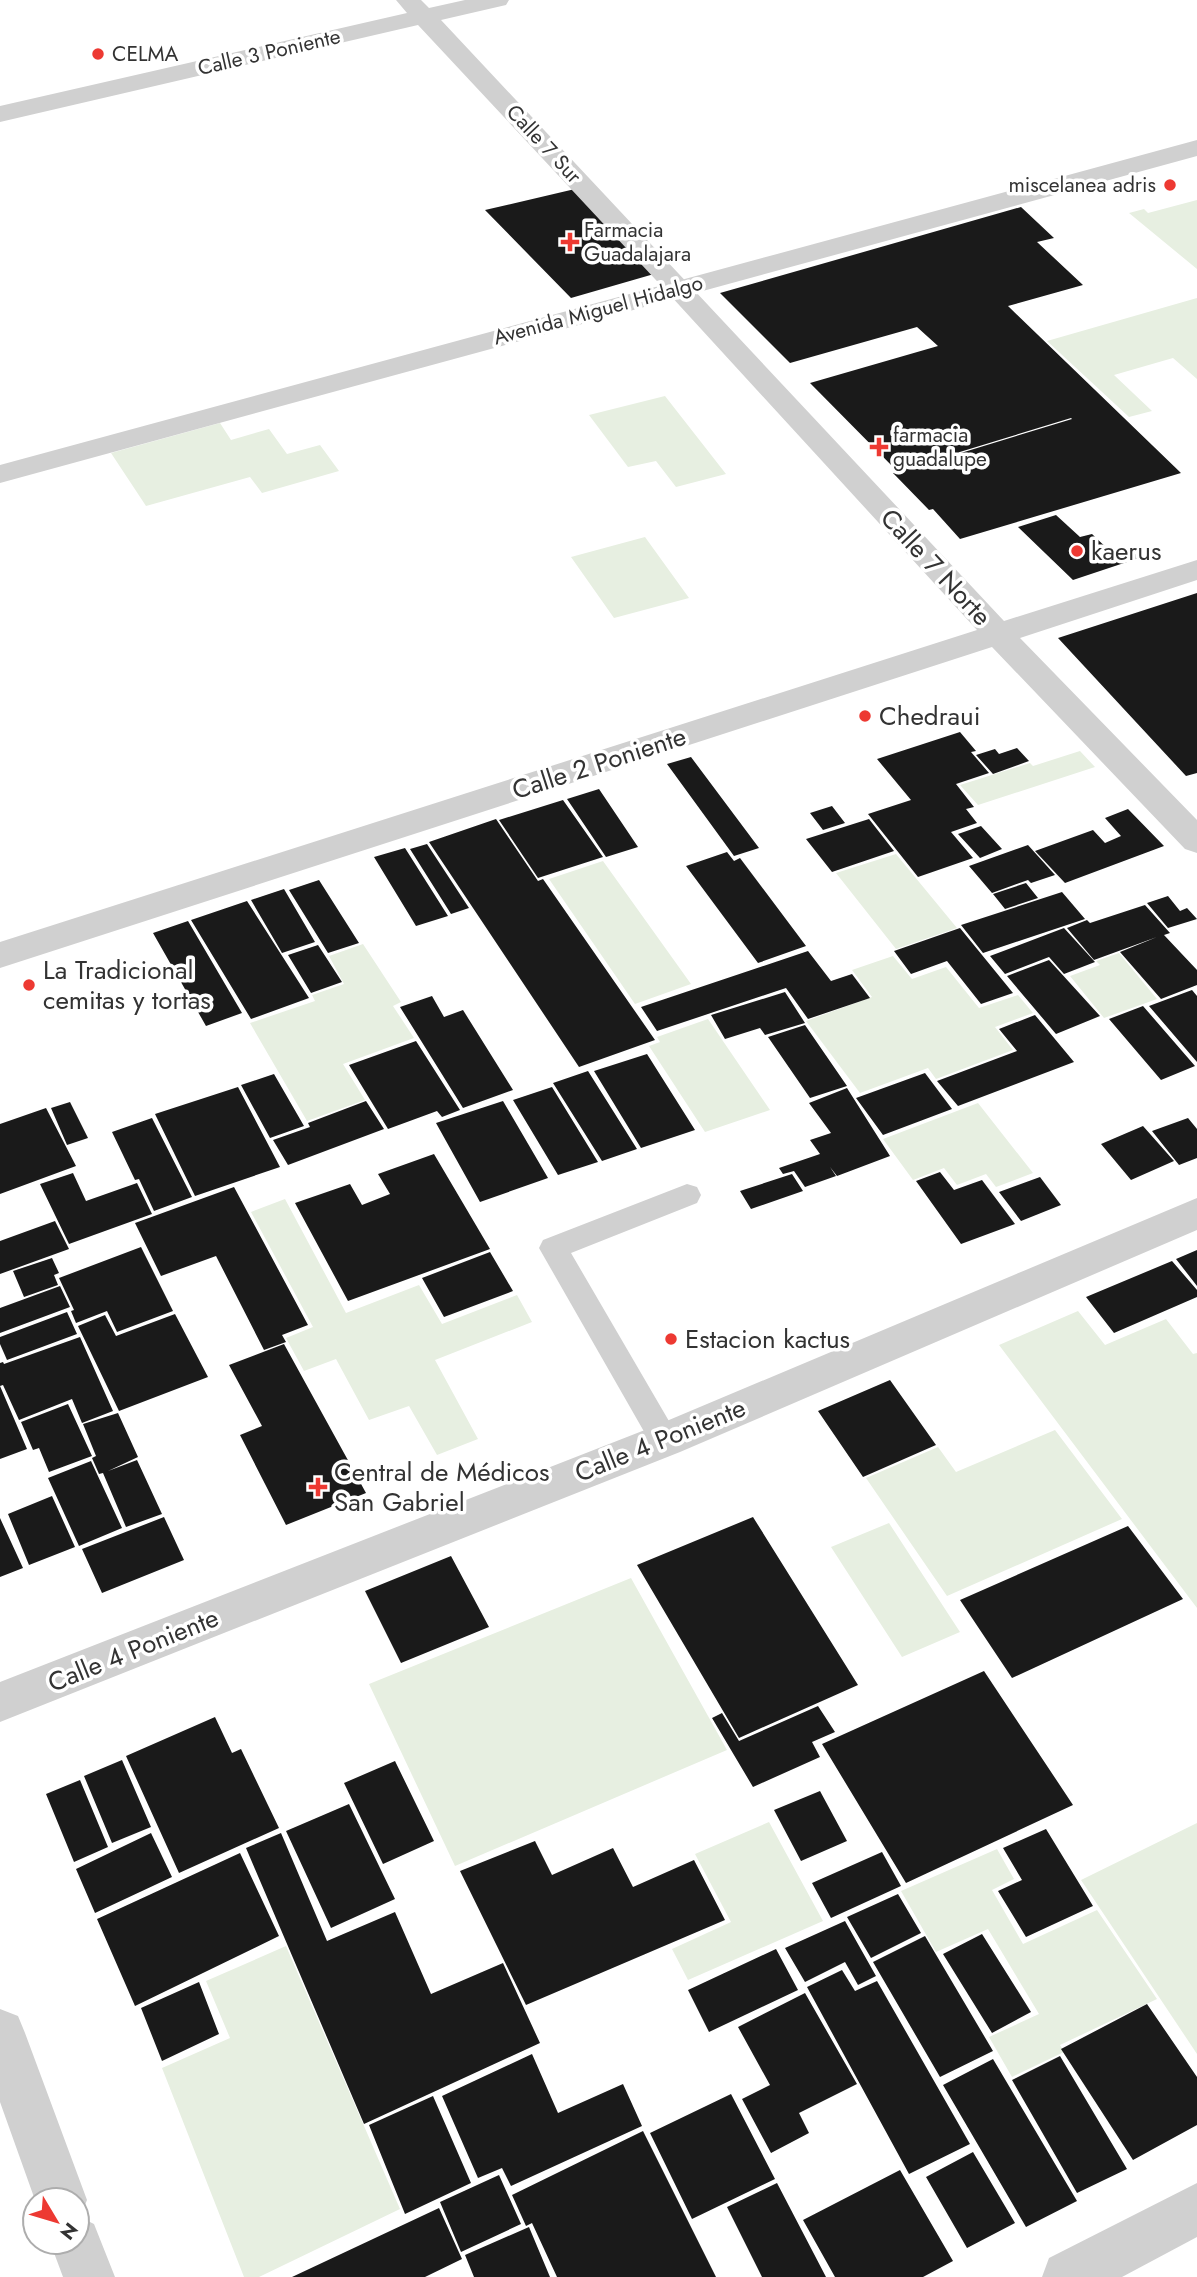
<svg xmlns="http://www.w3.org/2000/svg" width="1197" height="2277" viewBox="0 0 1197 2277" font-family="Jost,sans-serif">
<rect width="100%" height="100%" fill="#fff"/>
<path fill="#e7efe1" d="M1197,200V269L1129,213L1144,209L1148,213Z
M1197,298V379L1173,358L1114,375L1152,411L1129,417L1047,341Z
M665,396L726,474L676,487L656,461L628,467L589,415Z
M220,423L231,440L269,429L287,454L320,445L339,471L262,493L250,477L146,506L111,453Z
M645,537L689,598L614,618L571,557Z
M1080,751L1095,767L978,805L960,785L1030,763L1033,766Z
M896,854L957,928L896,949L836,873Z
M603,861L691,984L635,1004L549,879Z
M363,944L401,1002L393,1006L414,1038L343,1064L365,1100L307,1121L250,1023L315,1001L312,995L344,984L329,956Z
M1119,953L1157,999L1104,1018L1070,976L1100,965L1096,961Z
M893,956L912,979L946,967L979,1008L1018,995L1033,1013L995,1027L1013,1050L936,1079L928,1068L860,1093L806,1021L872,997L852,970Z
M708,1019L770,1110L705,1132L649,1046L660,1042L657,1037Z
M978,1103L1033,1173L996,1187L986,1174L957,1185L944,1168L913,1180L883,1139Z
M285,1199L346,1313L419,1285L442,1324L517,1295L532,1322L435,1360L478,1439L437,1455L409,1406L369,1420L336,1359L304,1371L286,1338L313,1327L251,1212Z
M1078,1311L1105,1345L1166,1319L1193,1354L1197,1353V1608L999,1345Z
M1055,1430L1122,1519L947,1596L866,1478L938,1447L956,1472Z
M889,1523L960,1632L902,1657L831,1547Z
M631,1578L727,1750L455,1866L369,1684Z
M769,1822L823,1921L688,1980L672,1949L731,1922L695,1854Z
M1197,1823V2054L1081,1880Z
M997,1849L1014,1879L992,1890L1023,1944L1097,1910L1157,1999L1060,2045L1064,2052L1012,2077L989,2037L1039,2014L988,1929L936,1952L901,1891Z
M286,1946L400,2209L259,2277H244L162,2068L230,2038L206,1981Z"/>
<path fill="#1a1a1a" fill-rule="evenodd" d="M575,189L654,274L571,298L485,210Z
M1021,207L1054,238L1037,242L1083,285L1008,306L1181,473L960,539L933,509L929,510L893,473L898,472L810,383L938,346L917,327L790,363L720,293ZM1071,418L1072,419L951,456L950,455Z
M1056,515L1080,537L1092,534L1114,555L1136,547L1145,556L1073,580L1018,527Z
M1197,593V773L1186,776L1058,638Z
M960,732L976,751L971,752L989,773L956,784L974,807L966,809L977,823L951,832L973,858L918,877L868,814L911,800L877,759Z
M1017,748L1029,761L993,774L976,755L995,749L999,754Z
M691,757L759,848L734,856L667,764Z
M599,789L638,847L606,857L567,799Z
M563,800L603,857L538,878L499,820Z
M832,806L845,823L823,830L810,813Z
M1128,809L1164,846L1065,883L1035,851L1093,830L1105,843L1121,836L1105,818Z
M496,819L538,881L543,879L655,1040L579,1067L429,842Z
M869,819L894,851L832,872L806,839Z
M981,826L1002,849L980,858L958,834Z
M427,844L469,908L451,914L410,849Z
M1028,845L1055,875L1031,883L1028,880L992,893L969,866Z
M405,848L448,916L416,926L374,857Z
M727,852L734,861L740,858L806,946L758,963L686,866Z
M319,880L359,943L328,953L289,890Z
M1026,883L1038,898L1005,909L993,894Z
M284,889L315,942L282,953L251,900Z
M1062,892L1085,919L983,953L961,925Z
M1168,896L1180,911L1187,908L1197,919L1168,928L1147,903Z
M247,901L309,998L251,1019L191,920Z
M1145,905L1170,933L1164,935L1197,970V985L1161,999L1120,952L1157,937L1094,960L1067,928L1087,920L1090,923Z
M188,921L242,1013L206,1026L153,933Z
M960,928L1013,993L981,1004L947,961L911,974L894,951Z
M1064,928L1095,962L1064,974L1049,957L1005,974L990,956Z
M318,945L342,982L311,993L288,955Z
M808,951L831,981L852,974L870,998L808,1019L786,988L657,1031L641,1007Z
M1049,960L1100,1016L1056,1034L1007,976Z
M1192,990L1197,996V1062L1149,1006Z
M785,992L805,1023L765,1035L760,1028L725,1039L711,1015Z
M432,996L444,1017L463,1010L513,1090L463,1108L400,1007Z
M1143,1006L1195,1066L1161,1080L1109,1019Z
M1035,1015L1074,1062L958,1106L937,1081L1017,1051L999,1029Z
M805,1025L847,1086L810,1098L768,1037Z
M416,1041L460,1110L442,1117L437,1111L388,1129L349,1065Z
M647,1054L695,1130L641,1148L594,1071Z
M588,1071L637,1149L602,1161L553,1083Z
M925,1073L952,1109L883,1135L856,1098Z
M274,1074L304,1126L270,1138L241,1085Z
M238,1087L280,1167L195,1196L155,1114Z
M552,1087L598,1162L558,1175L513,1100Z
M847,1088L890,1156L837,1176L830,1167L836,1176L805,1187L794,1171L783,1174L779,1168L820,1154L810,1140L831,1133L809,1103Z
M366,1101L384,1129L288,1165L273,1140L310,1127L308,1123Z
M503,1101L548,1178L480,1202L436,1123Z
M70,1102L88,1138L67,1145L51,1108Z
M46,1108L76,1166L0,1194V1124Z
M152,1118L192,1197L154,1211L139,1179L135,1180L112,1132Z
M1188,1118L1197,1129V1158L1179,1165L1152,1131Z
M1143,1126L1174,1161L1131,1180L1101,1144Z
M434,1154L490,1249L348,1301L295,1203L350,1184L362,1205L390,1194L378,1174Z
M940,1172L954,1190L982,1180L1015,1224L961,1244L916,1181Z
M73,1173L86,1201L137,1183L152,1214L69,1244L40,1184Z
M792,1174L803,1191L751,1209L740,1191Z
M1040,1177L1061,1205L1021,1221L999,1192Z
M234,1187L308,1325L282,1335L286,1342L264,1350L216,1256L161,1276L135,1223Z
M55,1221L69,1249L0,1274V1241Z
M141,1247L173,1311L117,1332L107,1311L76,1323L71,1311L74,1310L59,1278Z
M1197,1250V1286L1176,1259Z
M490,1252L513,1291L444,1317L422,1278Z
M52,1258L59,1273L54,1275L58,1285L24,1297L13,1271Z
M1172,1261L1197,1290V1297L1114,1333L1086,1297Z
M60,1286L70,1307L0,1333V1308Z
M67,1312L77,1334L7,1360L0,1344V1337Z
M175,1314L208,1377L119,1411L78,1326L105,1315L116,1336Z
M80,1337L113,1411L82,1423L72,1399L19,1420L3,1385L0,1386L27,1449L0,1459V1363L3,1362L4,1364Z
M284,1344L366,1493L286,1525L240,1435L262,1426L229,1365Z
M890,1380L936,1445L863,1477L818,1411Z
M68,1404L92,1456L49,1472L39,1448L33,1450L21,1422Z
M118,1413L138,1457L108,1471L137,1460L162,1514L126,1527L103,1473L99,1474L92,1458L96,1456L83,1424Z
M91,1461L122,1528L79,1546L48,1478Z
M52,1496L75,1547L29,1565L8,1514Z
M164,1517L184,1560L102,1593L82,1549Z
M753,1517L858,1685L739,1738L637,1565Z
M0,1518L23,1568L0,1577Z
M1128,1526L1183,1599L1012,1678L960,1600Z
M451,1556L489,1627L401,1663L365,1591Z
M984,1671L1073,1805L906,1883L822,1744Z
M818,1706L835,1732L812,1742L820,1757L753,1787L712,1718L722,1713L739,1741Z
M215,1717L232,1753L241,1749L279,1828L179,1873L126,1756Z
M122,1760L151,1827L112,1843L84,1776Z
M395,1761L434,1841L383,1864L344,1783Z
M80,1780L108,1847L74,1862L46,1794Z
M820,1791L847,1841L801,1861L774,1810Z
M349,1804L395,1899L331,1928L286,1831Z
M1046,1829L1093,1906L1026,1937L998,1891L1022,1880L1003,1848Z
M151,1833L172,1877L95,1913L76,1869Z
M281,1833L327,1941L395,1912L431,1994L503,1963L540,2043L364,2124L246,1848Z
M535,1841L552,1875L613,1848L633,1887L694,1860L725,1920L526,2005L460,1871Z
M882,1852L901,1886L831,1918L812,1883Z
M240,1853L279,1936L135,2006L97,1919Z
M898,1894L921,1933L871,1958L847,1917Z
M845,1921L876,1976L858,1985L845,1962L805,1982L785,1948Z
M982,1934L1031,2012L992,2033L943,1954Z
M925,1936L993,2051L940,2077L873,1962Z
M776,1949L798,1990L709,2032L688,1990Z
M842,1970L855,1991L877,1981L970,2144L909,2174L807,1987Z
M199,1982L219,2034L162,2061L141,2008Z
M805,1993L857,2084L799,2113L809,2133L771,2153L742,2099L770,2085L738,2027Z
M1147,2004L1197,2077V2125L1133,2160L1061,2049Z
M532,2054L558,2113L623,2084L642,2126L511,2186L502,2168L478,2178L442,2096Z
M1060,2056L1127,2169L1077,2193L1012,2080Z
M993,2059L1077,2201L1026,2227L943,2085Z
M731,2094L775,2179L692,2219L650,2133Z
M433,2096L471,2183L405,2214L369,2125Z
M643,2131L716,2277H557L532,2223L526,2226L512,2195Z
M973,2152L1015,2223L967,2248L926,2177Z
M900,2170L953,2261L923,2277H835L803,2220Z
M499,2175L521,2224L461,2252L440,2202Z
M777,2183L826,2277H762L727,2207Z
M439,2208L462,2259L425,2277H292Z
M529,2227L550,2277H474L465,2255Z"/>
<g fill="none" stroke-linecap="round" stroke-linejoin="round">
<path fill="#d0d0d0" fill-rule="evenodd" d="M687,1184L697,1187L701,1195L697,1203L571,1253L680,1440L676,1449L665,1453L654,1449L539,1248L543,1240Z"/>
<path fill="#d0d0d0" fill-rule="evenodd" d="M396,0H421L429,8L465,0H509L506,5L441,20L1004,621L1197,560V580L1020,638L1197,820V853L1185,849L992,647L0,968V942L977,630L669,294L418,25L0,122V106L407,13Z
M1197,1198V1230L680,1452L0,1722V1682L650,1428Z
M1197,2183V2237L1122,2277H1042L1049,2258Z"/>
<path fill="#d0d0d0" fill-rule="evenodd" d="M1197,140V156L0,483V465Z
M0,2009L18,2016L25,2033L87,2200L80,2217L94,2224L115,2277H63L50,2242H77V2200H35L0,2102Z"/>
</g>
<g fill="#ed3932" stroke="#fff" stroke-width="2.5">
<circle cx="98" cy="54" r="7"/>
<circle cx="1170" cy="185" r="7"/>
<path d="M566.5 231.5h7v7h7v7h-7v7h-7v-7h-7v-7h7z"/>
<path d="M875.5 436.5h7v7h7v7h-7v7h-7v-7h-7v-7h7z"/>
<circle cx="1077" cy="551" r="7"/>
<circle cx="865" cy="716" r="7"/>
<circle cx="29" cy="985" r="7"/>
<circle cx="671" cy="1339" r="7"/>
<path d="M314.5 1476.5h7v7h7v7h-7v7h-7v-7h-7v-7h7z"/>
</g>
<g text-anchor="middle" stroke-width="7" stroke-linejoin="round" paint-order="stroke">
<g font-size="21" fill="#333" stroke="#fff">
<text transform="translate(269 52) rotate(-13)" y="7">Calle 3 Poniente</text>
<text transform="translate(544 144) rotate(47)" y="7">Calle 7 Sur</text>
<text transform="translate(598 310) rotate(-15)" y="7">Avenida Miguel Hidalgo</text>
</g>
<g font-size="21" fill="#333" stroke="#fff" text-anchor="start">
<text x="112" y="61">CELMA</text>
<text x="1156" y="192" text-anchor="end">miscelanea adris</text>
<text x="584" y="237">Farmacia<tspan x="584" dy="24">Guadalajara</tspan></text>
<text x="893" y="442">farmacia<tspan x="893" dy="24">guadalupe</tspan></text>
</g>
<g font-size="26" fill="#333" stroke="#fff" text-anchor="start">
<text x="1091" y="560">kaerus</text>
<text x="879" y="725">Chedraui</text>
<text x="43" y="979">La Tradicional<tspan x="43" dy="30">cemitas y tortas</tspan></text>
<text x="685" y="1348">Estacion kactus</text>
<text x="334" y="1481">Central de Médicos<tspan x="334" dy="30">San Gabriel</tspan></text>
</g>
<g font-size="26" fill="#333" stroke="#fff">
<text transform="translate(936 567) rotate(47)" y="9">Calle 7 Norte</text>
<text transform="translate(599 763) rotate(-18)" y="9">Calle 2 Poniente</text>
<text transform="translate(660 1440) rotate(-22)" y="9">Calle 4 Poniente</text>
<text transform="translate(133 1650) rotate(-22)" y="9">Calle 4 Poniente</text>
</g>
</g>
<g transform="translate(56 2221) rotate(128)"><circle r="33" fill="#ffffff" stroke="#adadad" stroke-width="2"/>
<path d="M0-5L12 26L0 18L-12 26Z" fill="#ed3932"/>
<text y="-10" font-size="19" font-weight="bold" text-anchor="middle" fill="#333333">N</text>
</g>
</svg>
